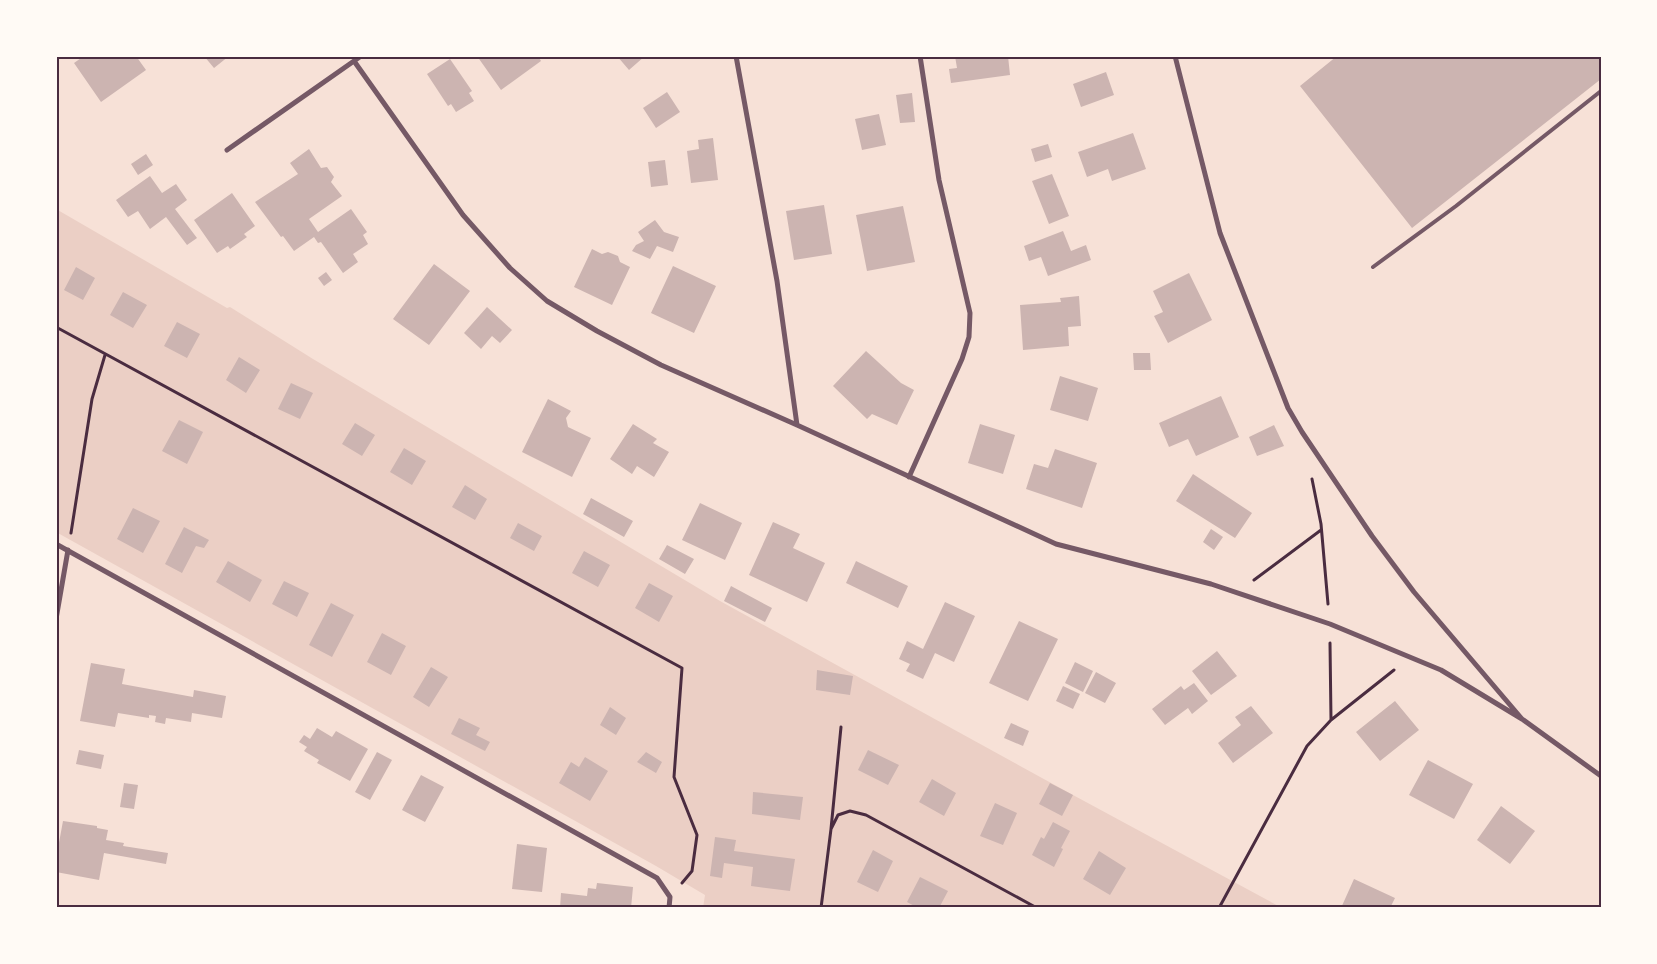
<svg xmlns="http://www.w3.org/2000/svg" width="1657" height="964" viewBox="0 0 1657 964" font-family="Overpass,sans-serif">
<rect width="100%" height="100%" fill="#f7e1d7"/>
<path fill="#ebcfc5" d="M56,209L227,308L230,307L313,359L720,601L1073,795L1282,908H703L705,895L656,866L56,532Z"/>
<path fill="#ccb4b1" d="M84,56H136L146,70L101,102L74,63Z
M204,56H229L214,68Z
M477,56H538L541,61L501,90Z
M617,56H645L629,70Z
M955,56H1008L1010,75L951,83L949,69L957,68Z
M1337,56H1601V79L1412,228L1300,86Z
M450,59L472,91L469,93L474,101L456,112L451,104L448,106L427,74Z
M1106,72L1114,95L1081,107L1073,84Z
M667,92L680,112L656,128L643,108Z
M912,93L915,122L900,123L896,95Z
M879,114L886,145L862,150L855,119Z
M1133,133L1146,169L1112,181L1108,169L1087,177L1078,152Z
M713,138L718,180L691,183L687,151L699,149L698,140Z
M1048,144L1052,157L1035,162L1031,149Z
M309,149L321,168L327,167L334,177L331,182L342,196L309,219L318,232L351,209L367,232L363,235L368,244L353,254L358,262L343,273L321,242L318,243L314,237L294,251L283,236L281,237L255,202L298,174L290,163Z
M146,154L153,165L138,175L131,164Z
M665,160L668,185L651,187L648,162Z
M1052,174L1069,216L1049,224L1032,181Z
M150,176L162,193L176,184L187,200L175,209L197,238L187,245L166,217L150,229L138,211L128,217L116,200Z
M232,193L255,226L244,234L247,237L230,249L228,246L217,253L194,220Z
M824,205L832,254L794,260L786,211Z
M903,206L915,262L867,271L856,215Z
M655,220L664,232L679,237L673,252L657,246L650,259L632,251L636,245L644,241L638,232Z
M1063,231L1071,251L1086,245L1091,260L1048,276L1041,257L1029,261L1024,246Z
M592,249L602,254L608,252L618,256L620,262L630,267L612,305L574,287Z
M434,264L470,291L429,345L393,319Z
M673,266L716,286L694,333L651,313Z
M76,267L95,278L83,300L64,290Z
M326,272L332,280L324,286L318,278Z
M1189,273L1212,320L1168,343L1154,316L1163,312L1153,291Z
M123,292L147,305L133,328L110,315Z
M1079,296L1081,326L1068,327L1069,346L1023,350L1020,305L1061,302L1060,298Z
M487,307L512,330L500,343L492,336L481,349L464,333Z
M177,322L200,334L187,358L164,346Z
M866,351L901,383L914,390L897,425L872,414L867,419L833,386Z
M1133,353H1150L1151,370H1134Z
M239,357L260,370L246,393L226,380Z
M1060,376L1098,388L1088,421L1050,410Z
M291,383L313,393L300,419L278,409Z
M1221,396L1239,437L1196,456L1188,439L1169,447L1159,423Z
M548,399L571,411L566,418L568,427L591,438L572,477L522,452Z
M179,420L203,432L187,464L162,451Z
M355,423L375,435L362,456L342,444Z
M633,424L657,439L653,443L669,452L654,477L637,466L632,474L610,459Z
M980,424L1015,435L1003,474L968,463Z
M1274,425L1284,446L1257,456L1249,437Z
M404,448L426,461L412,485L390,472Z
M1055,449L1097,463L1082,508L1026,489L1034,464L1048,468Z
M1193,474L1252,513L1235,538L1176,501Z
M465,485L487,499L475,520L452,507Z
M591,498L633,521L624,537L583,514Z
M700,503L742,523L725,560L682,540Z
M133,508L160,521L143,553L117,539Z
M773,522L800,534L793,548L825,563L807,602L749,575Z
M518,523L542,536L534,551L510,538Z
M184,527L209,540L204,548L196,546L182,573L165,564Z
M1211,529L1223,537L1214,550L1203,542Z
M667,545L694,559L685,574L659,559Z
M584,551L610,565L598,587L572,573Z
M228,561L262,580L250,602L216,582Z
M856,561L908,586L898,608L846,583Z
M284,581L309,593L297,617L272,604Z
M649,583L673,596L659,622L635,608Z
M731,586L772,608L765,622L724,601Z
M945,602L975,616L954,662L935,653L923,679L906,671L910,664L899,659L907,641L923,649Z
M331,603L354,615L332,657L309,645Z
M1019,621L1058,639L1028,701L989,683Z
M382,633L406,646L391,675L367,662Z
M1217,651L1237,676L1211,695L1192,671Z
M1075,662L1093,671L1083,692L1065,683Z
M91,663L125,669L122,684L193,697L194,690L226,696L222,718L192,713L191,722L166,718L165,724L155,722L156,716L149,715V718L118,713L115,727L80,721Z
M431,667L448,677L429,707L413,697Z
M817,670L853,676L850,695L816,690Z
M1096,672L1116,683L1105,703L1085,693Z
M1194,683L1208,701L1192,714L1188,708L1165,725L1152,709L1181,686L1184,690Z
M1063,686L1080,694L1073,709L1056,701Z
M1395,701L1419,730L1380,761L1356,732Z
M1251,706L1273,733L1233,763L1218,743L1241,725L1235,717Z
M610,707L626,718L616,735L600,725Z
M459,718L480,728L476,735L490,742L485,751L451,734Z
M1011,723L1029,731L1023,746L1004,738Z
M317,728L332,737L336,731L368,749L350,781L317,763L319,760L304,751L307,747L299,742L304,735L310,739Z
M79,750L104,755L101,769L76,764Z
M868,750L899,765L888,785L858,770Z
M377,752L392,760L370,800L355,792Z
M646,752L662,762L656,773L637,762Z
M585,757L608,771L590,801L559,783L571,762L579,767Z
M1428,760L1473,784L1454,819L1409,795Z
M421,775L444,787L425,822L402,810Z
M932,779L956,793L944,816L919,802Z
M124,783L138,785L134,809L120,807Z
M1050,783L1073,795L1062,816L1039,804Z
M753,792L803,797L800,820L752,814Z
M995,803L1017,813L1003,845L980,836Z
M1501,806L1535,831L1510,864L1477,840Z
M63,821L97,826V828L108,830L106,840L124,843L123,846L168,853L166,864L104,853L99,880L56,872V859Z
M1053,822L1070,831L1061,848L1063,849L1054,867L1032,855L1041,837L1044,839Z
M715,837L736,840L734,851L795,859L790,891L751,886L753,867L724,863L722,878L710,876Z
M517,844L547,848L542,892L512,889Z
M873,850L893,861L878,892L857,882Z
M1099,851L1126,868L1110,895L1083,879Z
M920,877L948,891L939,908H918L907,902Z
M1354,879L1395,898L1390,908H1341Z
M597,883L633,887L631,908H560L561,893L587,896L588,888L596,889Z"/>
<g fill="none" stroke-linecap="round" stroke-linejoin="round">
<path stroke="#4a2c40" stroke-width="3" d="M56,327L682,668L674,777L697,835L692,871L682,883
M1312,479L1321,524L1328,604
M71,533L92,399L105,355
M1254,580L1321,530
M1330,643L1331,720
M831,829L838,815L850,811L866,815L1037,908
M821,908L831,829L841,727
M1219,908L1307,746L1331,720L1394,670"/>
<path stroke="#755966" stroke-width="4" d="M1373,267L1456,206L1601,91"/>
<path stroke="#755966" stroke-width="5" d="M361,56L354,61L463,215L510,268L547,301L597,331L661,365L797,425L1056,544L1211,584L1330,624L1441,670L1522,719
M736,56L777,281L797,425
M1175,56L1220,233L1288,408L1302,432L1372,536L1414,592L1522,719L1601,776
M227,150L354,61
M909,477L962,359L969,337L970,313L939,180L920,56
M56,544L657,878L670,897L669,908
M56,619L68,550"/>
</g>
<rect width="1657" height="964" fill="none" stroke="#fffaf5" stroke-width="115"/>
<rect x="58" y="58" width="1542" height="848" fill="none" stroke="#4a2c40" stroke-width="2"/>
</svg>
